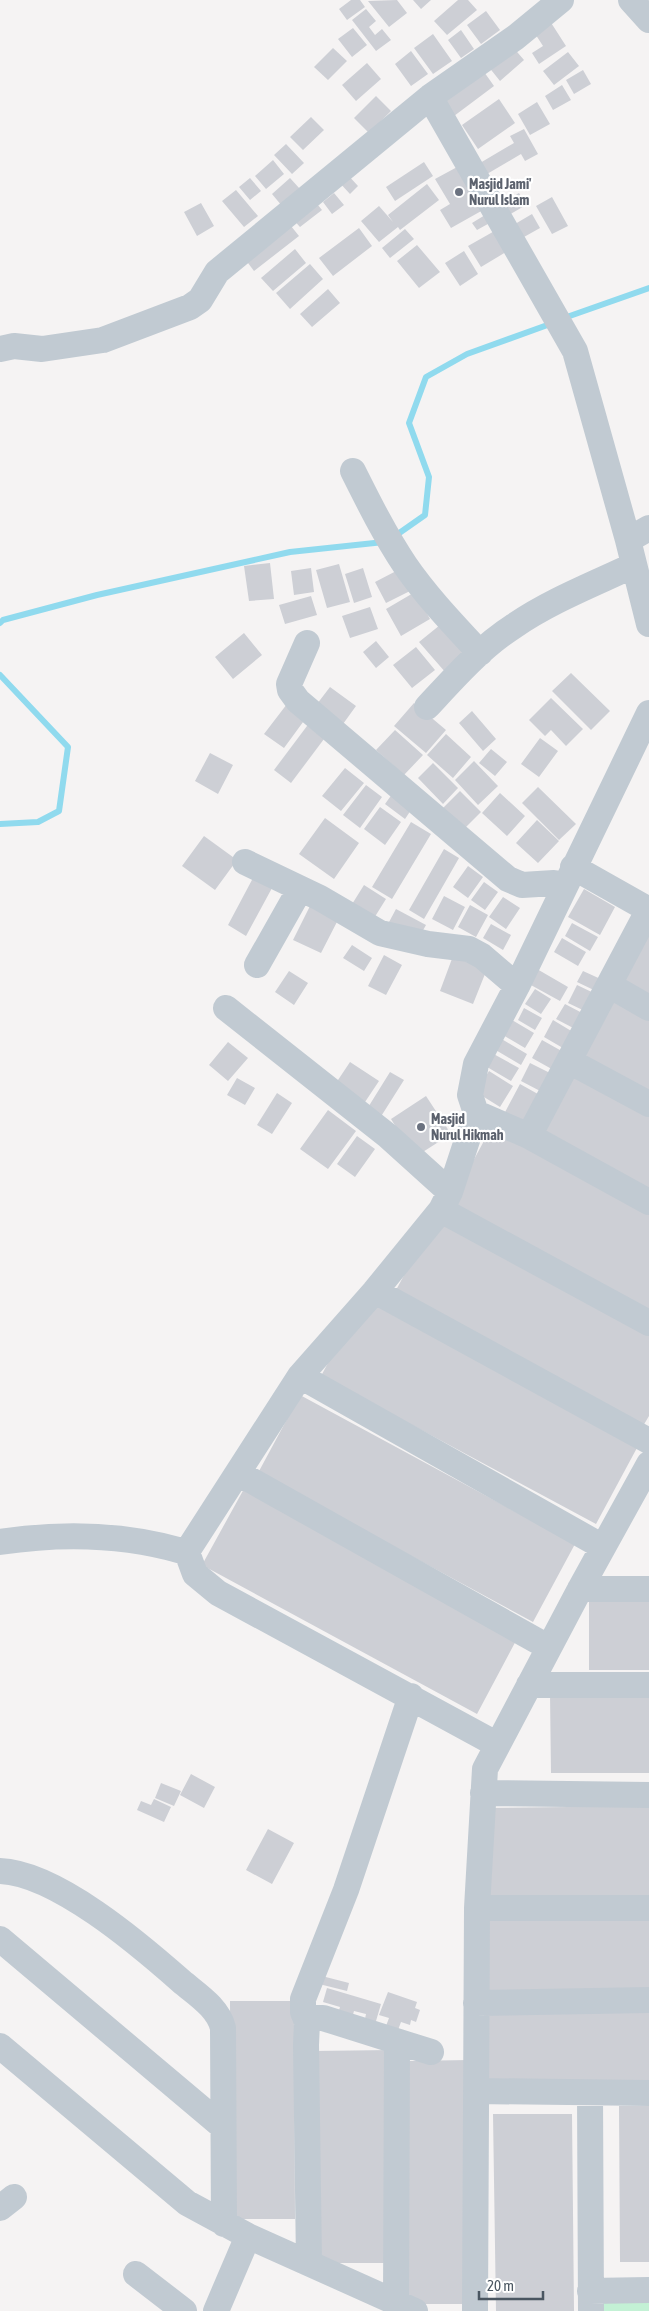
<svg xmlns="http://www.w3.org/2000/svg" width="649" height="2311" viewBox="0 0 649 2311" font-family="'Asap Condensed',sans-serif">
<rect width="100%" height="100%" fill="#f5f3f3"/>
<path fill="#c3f1d5" d="M603,2299H649V2311H603Z"/>
<g fill="none" stroke-linecap="round" stroke-linejoin="round">
<path stroke="#90daee" stroke-width="6" d="M564,318L649,288
M395,536L425,515L429,477L409,423L426,377L467,354L553,323
M0,623L3,620L97,595L290,552L384,542
M0,675L68,747L59,811L38,822L0,824"/>
</g>
<path fill="#cdcfd5" d="M351,0H360L365,7L347,20L339,9Z
M397,0L407,13L389,27L368,1Z
M413,0H431L421,9Z
M458,0H468L477,10L447,35L434,21Z
M366,9L376,21L369,27L375,35L382,29L391,40L376,51L352,20Z
M486,11L500,30L481,44L467,25Z
M548,18L566,46L539,64L532,53L543,46L532,29Z
M353,28L367,45L352,57L338,39Z
M461,30L474,49L461,58L448,40Z
M433,34L452,61L433,74L414,48Z
M512,46L524,60L500,81L488,66Z
M333,48L347,61L328,80L314,67Z
M411,51L428,74L411,86L395,64Z
M568,52L579,66L554,85L543,71Z
M367,63L381,79L356,101L342,85Z
M482,69L494,86L454,116L441,99Z
M583,70L591,84L574,94L566,80Z
M562,85L571,100L553,110L545,96Z
M376,96L391,111L369,133L354,118Z
M499,99L515,123L478,149L462,125Z
M537,102L550,124L530,135L518,114Z
M311,117L324,130L303,150L290,137Z
M524,129L538,154L525,161L521,154L487,174L480,163L514,143L510,136Z
M286,144L304,163L292,174L274,155Z
M273,160L284,174L266,189L255,176Z
M424,162L433,176L395,201L386,187Z
M459,166L483,210L451,228L440,210L450,204L435,179Z
M347,174L358,186L350,194L338,181Z
M250,178L261,191L250,200L239,187Z
M290,178L300,189L282,206L272,194Z
M427,184L439,200L400,230L398,227L379,242L361,221L379,206L393,222L388,215Z
M236,190L258,216L244,227L222,201Z
M334,193L344,205L332,214L323,202Z
M519,193L526,205L507,216L500,204Z
M552,197L568,226L552,234L536,206Z
M313,199L322,210L300,227L290,216Z
M201,203L214,226L197,236L184,212Z
M490,212L495,220L477,230L472,223Z
M532,214L540,228L524,237L515,224Z
M287,221L299,236L254,271L242,255Z
M359,228L372,246L333,276L319,258Z
M405,229L414,239L390,258L382,248Z
M498,229L511,249L481,267L468,246Z
M417,245L440,272L419,288L397,261Z
M295,249L306,263L273,291L261,278Z
M464,251L478,274L460,286L445,263Z
M310,264L323,279L290,309L276,293Z
M328,289L340,303L312,327L300,314Z
M270,563L274,599L249,601L244,566Z
M339,564L350,602L327,608L316,570Z
M311,568L314,592L294,595L291,571Z
M363,568L372,597L354,603L345,574Z
M400,569L412,590L386,603L375,582Z
M415,592L430,619L401,636L386,609Z
M311,596L317,615L285,624L279,605Z
M370,607L378,629L350,638L342,616Z
M440,625L467,656L446,673L419,642Z
M244,633L262,655L233,679L215,657Z
M376,641L389,657L376,668L363,652Z
M416,647L435,670L412,688L393,665Z
M571,673L610,711L591,730L552,691Z
M330,687L356,706L343,724L317,704Z
M551,698L583,729L566,746L551,730L545,736L529,720Z
M414,703L446,730L426,753L394,726Z
M287,704L306,718L284,748L264,734Z
M472,711L496,739L483,751L459,723Z
M310,722L327,735L291,783L274,770Z
M395,730L423,755L404,775L376,750Z
M446,734L471,757L453,778L427,755Z
M540,738L558,751L539,777L521,764Z
M491,749L507,762L495,776L479,763Z
M210,753L233,765L218,794L195,781Z
M474,761L498,786L478,805L455,780Z
M433,763L458,788L443,804L418,778Z
M345,768L364,783L341,811L322,796Z
M366,785L382,797L360,828L343,815Z
M538,787L576,824L559,840L522,803Z
M395,790L415,804L405,819L385,804Z
M460,791L481,812L462,831L441,810Z
M500,793L525,816L507,836L482,813Z
M380,807L401,822L385,845L364,829Z
M325,818L359,843L334,879L299,854Z
M537,820L559,841L538,863L516,843Z
M411,822L431,834L392,899L372,887Z
M204,836L237,860L215,890L182,866Z
M444,849L459,858L424,919L409,910Z
M468,866L483,877L468,898L453,887Z
M253,878L272,888L246,936L228,925Z
M484,882L498,892L485,910L471,900Z
M364,885L386,899L371,923L349,909Z
M584,889L615,907L600,935L568,917Z
M444,896L465,907L453,930L432,919Z
M503,897L520,908L506,929L489,917Z
M311,904L339,918L321,953L293,940Z
M470,905L488,915L476,937L458,927Z
M396,909L426,925L417,941L388,924Z
M572,923L598,937L590,951L565,936Z
M491,924L511,935L503,950L483,938Z
M649,930V997L621,982Z
M562,938L586,952L578,966L554,952Z
M352,945L372,958L364,971L343,958Z
M384,955L402,965L386,995L368,986Z
M453,956L487,969L473,1004L440,991Z
M537,969L568,987L560,1001L529,984Z
M289,971L308,983L294,1005L275,992Z
M583,971L605,981L600,993L577,982Z
M577,985L598,995L589,1013L568,1003Z
M535,989L551,999L541,1014L525,1004Z
M608,997L649,1020V1095L576,1056Z
M565,1004L586,1015L577,1030L556,1019Z
M524,1008L542,1018L535,1030L518,1020Z
M512,1020L534,1033L525,1048L503,1035Z
M553,1020L578,1035L568,1051L544,1037Z
M500,1038L527,1054L521,1065L494,1049Z
M542,1040L567,1054L557,1072L532,1058Z
M228,1042L248,1058L228,1081L209,1065Z
M490,1052L519,1068L511,1081L482,1064Z
M350,1062L379,1081L365,1102L336,1083Z
M530,1063L552,1074L542,1092L521,1081Z
M489,1071L513,1086L500,1107L476,1092Z
M569,1071L649,1115V1190L538,1129Z
M390,1072L404,1080L380,1118L367,1109Z
M237,1078L255,1088L245,1105L227,1095Z
M520,1084L545,1098L528,1130L503,1116Z
M277,1093L292,1103L272,1134L257,1125Z
M426,1096L451,1134L415,1157L391,1119Z
M328,1110L356,1131L328,1169L300,1149Z
M492,1126L649,1211V1312L450,1204Z
M357,1136L375,1149L355,1177L337,1164Z
M437,1214L649,1328V1416L643,1426L395,1292Z
M363,1298L638,1446L596,1524L321,1376Z
M300,1395L575,1544L533,1622L258,1473Z
M245,1487L519,1635L477,1714L202,1565Z
M589,1594L649,1595V1670H589Z
M550,1693H649V1773H551Z
M191,1774L215,1787L204,1808L180,1795Z
M161,1783L181,1791L174,1806L155,1798Z
M154,1799L171,1807L164,1822L137,1810L141,1801L151,1805Z
M649,1806V1901L488,1903L486,1808Z
M268,1829L294,1843L272,1884L246,1870Z
M649,1915V1993L483,1994L482,1917Z
M318,1975L349,1983L347,1991L315,1983Z
M327,1988L381,2004L376,2021L364,2024L366,2014L354,2011L352,2018L338,2014L340,2007L323,2002Z
M388,1992L417,2002L415,2008L420,2010L416,2022L411,2020L410,2025L401,2022L398,2030L386,2026L389,2018L379,2015Z
M230,2001H294L295,2219H231Z
M649,2008V2082L486,2083L484,2010Z
M391,2050L394,2263H316L313,2051Z
M470,2060L473,2304H408L405,2061Z
M619,2106H649V2262H620Z
M493,2114H572L574,2311H496Z"/>
<g fill="none" stroke-linecap="round" stroke-linejoin="round">
<path stroke="#c1cad2" stroke-width="26" d="M631,0L649,20
M430,97L575,351L628,540L649,624
M0,349L14,346L42,349L103,340L190,307L200,300L217,272L430,97L516,37L561,0
M353,471C369,503 385,535 405,565C427,597 454,625 480,653
M628,540L649,528
M307,643L289,684L290,690L298,701L508,879L522,885L554,883L564,886
M427,707C454,678 480,648 514,626C550,601 594,584 634,565
M245,862L320,898L380,933L428,944L469,949L482,956L517,986
M573,867L649,910
M257,965L300,889
M609,985L649,1008
M226,1008L388,1136L450,1192
M569,1061L649,1104
M476,1113L529,1136L649,1202
M529,1136L649,909
M441,1210L649,1323
M375,1291L649,1441
M300,1376L603,1547
M238,1473L548,1647
M0,1542C60,1533 123,1534 182,1551L188,1555L195,1574L218,1593L496,1744
M186,1553L300,1376L375,1291L441,1210L450,1192L476,1113L470,1095L476,1064L517,986L649,713
M580,1589H649
M529,1685H649
M483,1793L649,1795
M0,1871C56,1873 139,1944 181,1981C196,1994 218,2007 223,2028L224,2224
M477,1908H649
M0,1939L222,2126
M476,2003L649,2000
M307,2022L314,2018H323L431,2052
M0,2046L187,2203L248,2236L415,2311
M476,2091L649,2093
M590,2093L591,2311
M0,2208L14,2197
M309,2263L306,2045L307,2022L303,2012V1999L346,1890L411,1696
M136,2274L184,2311
M590,2291L649,2290
M396,2303L397,2043
M216,2311L248,2236
M475,2311L477,1908L485,1769L580,1589L649,1464"/>
</g>
<g fill="#6b7280" stroke="#fff" stroke-width="2">
<circle cx="459" cy="192" r="5"/>
<circle cx="421" cy="1127" r="5"/>
</g>
<g text-anchor="middle" stroke-width="4.5" stroke-linejoin="round" paint-order="stroke">
<g font-size="14" font-weight="bold" fill="#5b616d" stroke="#fff" text-anchor="start">
<text x="469" y="189">Masjid Jami'<tspan x="469" dy="16">Nurul Islam</tspan></text>
<text x="431" y="1124">Masjid<tspan x="431" dy="16">Nurul Hikmah</tspan></text>
</g>
</g>
<path d="M479 2291v8h64v-8" fill="none" stroke="#4a5661" stroke-width="2.5"/>
<text x="487" y="2291" font-size="15" fill="#4a5661" stroke="#ffffff" stroke-width="4" paint-order="stroke">20 m</text>
</svg>
